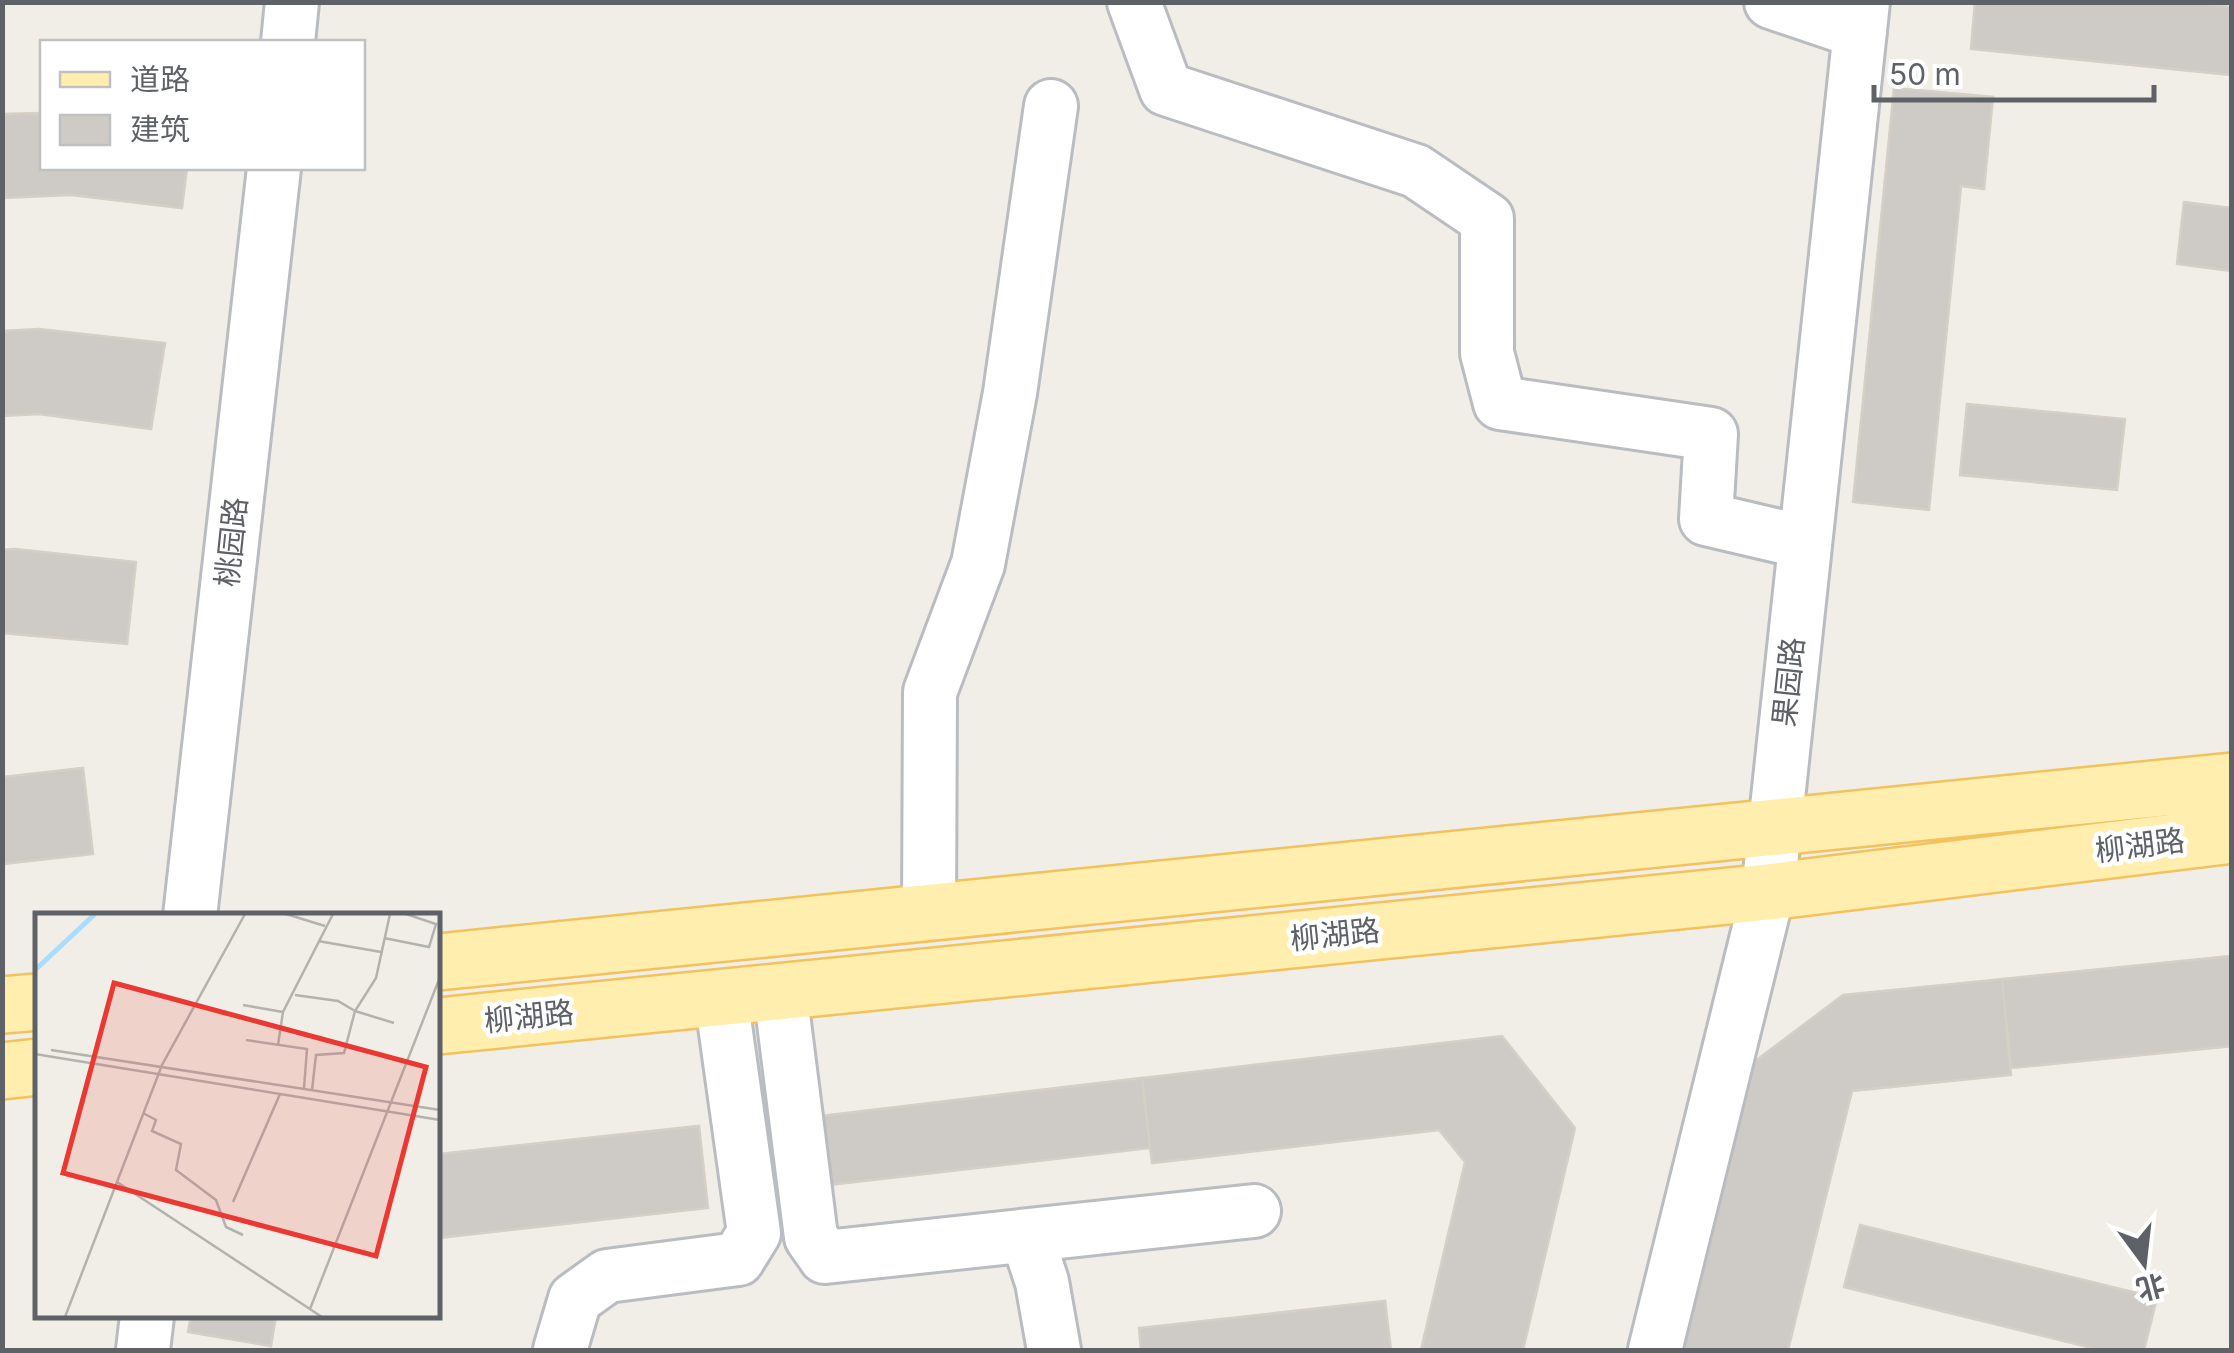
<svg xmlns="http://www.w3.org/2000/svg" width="2234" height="1353" viewBox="0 0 2234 1353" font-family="Inter,'Noto Sans SC',sans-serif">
<rect width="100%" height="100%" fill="#f0eee6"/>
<path fill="#cecac6" stroke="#d5cfc5" stroke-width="2.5" d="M1975,2H2189L2232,7V75L1971,49Z
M1894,88L1993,97L1984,189L1961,186L1929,510L1853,502Z
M42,113V168H187L182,208L71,195L2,198V114Z
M2184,202L2232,208V271L2177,264Z
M39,329L165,343L151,429L39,414L2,416V331Z
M1967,404L2125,419L2117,490L1960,475Z
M15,549L136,562L127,644L2,633V550Z
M83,768L93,854L2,864V777Z
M2232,956V1046L2011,1068L2002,979Z
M2002,979L2011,1075L1852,1091L1788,1350H1683L1754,1062L1843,995Z
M1502,1036L1575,1128L1523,1350H1421L1465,1162L1439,1130L1152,1163L1142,1078Z
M1142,1078L1150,1148L828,1185L820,1116Z
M699,1126L708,1208L438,1238V1154Z
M1860,1225L2157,1298L2144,1350H2100L1844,1287Z
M1385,1301L1391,1350H1141L1139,1328Z
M191,1316H276L271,1346L188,1332Z"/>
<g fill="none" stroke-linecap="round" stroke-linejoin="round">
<defs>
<path id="minor" d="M1134,2L1166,89L1416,171L1487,219V353L1500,403L1711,434L1706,519L1804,542
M1771,2L1860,32
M288,42L292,2
M929,912L930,692L978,564L1010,393L1051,106
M190,916L274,168
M780,991L811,1237L825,1257L1254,1211
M1027,1236L1042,1282L1054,1350
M143,1350L147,1316
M560,1350L575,1299L607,1276L738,1259L754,1233L721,997
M1655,1350L1768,892L1863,2"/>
<path id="major" d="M438,962L2232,781
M2,1005L38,1002
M438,1026L1768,892L2232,835
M2,1071L38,1067"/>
</defs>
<use href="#minor" stroke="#b9bcc0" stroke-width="58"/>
<use href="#major" stroke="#f3c25d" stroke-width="60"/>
<use href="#minor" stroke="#fff" stroke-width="52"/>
<use href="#major" stroke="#ffeead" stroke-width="55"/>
</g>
<g text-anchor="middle" stroke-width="9" stroke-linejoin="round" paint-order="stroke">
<g font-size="30" fill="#5e6267" stroke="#fff">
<text transform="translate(232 542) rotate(-84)" y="10">桃园路</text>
<text transform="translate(1789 682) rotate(-84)" y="10">果园路</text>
<text transform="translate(2140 846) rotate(-7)" y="10">柳湖路</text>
<text transform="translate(1335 935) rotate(-6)" y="10">柳湖路</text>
<text transform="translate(529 1017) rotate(-6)" y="10">柳湖路</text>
</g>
</g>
<g transform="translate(35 913)">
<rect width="405" height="405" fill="#f0eee6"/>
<path fill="none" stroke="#a8ddff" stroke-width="5" d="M0,57L60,1"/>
<path fill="none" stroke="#b2b2af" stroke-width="2.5" d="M251,1L290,13M355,1L341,65L320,98L359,110M349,25L394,34L401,11L371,1M283,28L346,39M260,82L303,88L320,98L309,140L281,142L277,177M208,92L248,99M211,127L272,136L269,175M243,132L248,99L298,1M16,137L405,197M0,141L405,207M108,200L121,207L117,218L146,231L141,257L181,287L191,314L208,322M82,269L287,404M198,289L245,181M275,396L405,64M30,404L127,152L210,1"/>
<path fill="#eb3832" fill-opacity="0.15" stroke="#eb3832" stroke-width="5" d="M79,70L391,154L341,343L28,260Z"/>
<rect width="405" height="405" fill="none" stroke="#5e6267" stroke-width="5"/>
</g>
<rect width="2234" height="1353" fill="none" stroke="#5e6267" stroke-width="10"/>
<rect x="40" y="40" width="325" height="130" fill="#ffffff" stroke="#bfc0c2" stroke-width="2.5"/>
<rect x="60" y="72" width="50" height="15" fill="#ffeead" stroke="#bfc0c2" stroke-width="2.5"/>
<text x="130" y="90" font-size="30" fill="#5e6267">道路</text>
<rect x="60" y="115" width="50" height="30" fill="#cecac6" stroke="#bfc0c2" stroke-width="2.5"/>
<text x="130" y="140" font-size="30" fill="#5e6267">建筑</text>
<g transform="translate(2144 1263) rotate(165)" stroke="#ffffff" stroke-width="8" paint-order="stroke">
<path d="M0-8L18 38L0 25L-18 38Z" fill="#5e6267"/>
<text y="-15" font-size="28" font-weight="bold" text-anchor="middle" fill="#5e6267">北</text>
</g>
<path d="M1874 85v15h280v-15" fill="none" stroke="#5e6267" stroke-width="5"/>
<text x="1889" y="85" font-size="30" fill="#5e6267" stroke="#ffffff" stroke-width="8" paint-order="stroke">50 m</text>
</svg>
